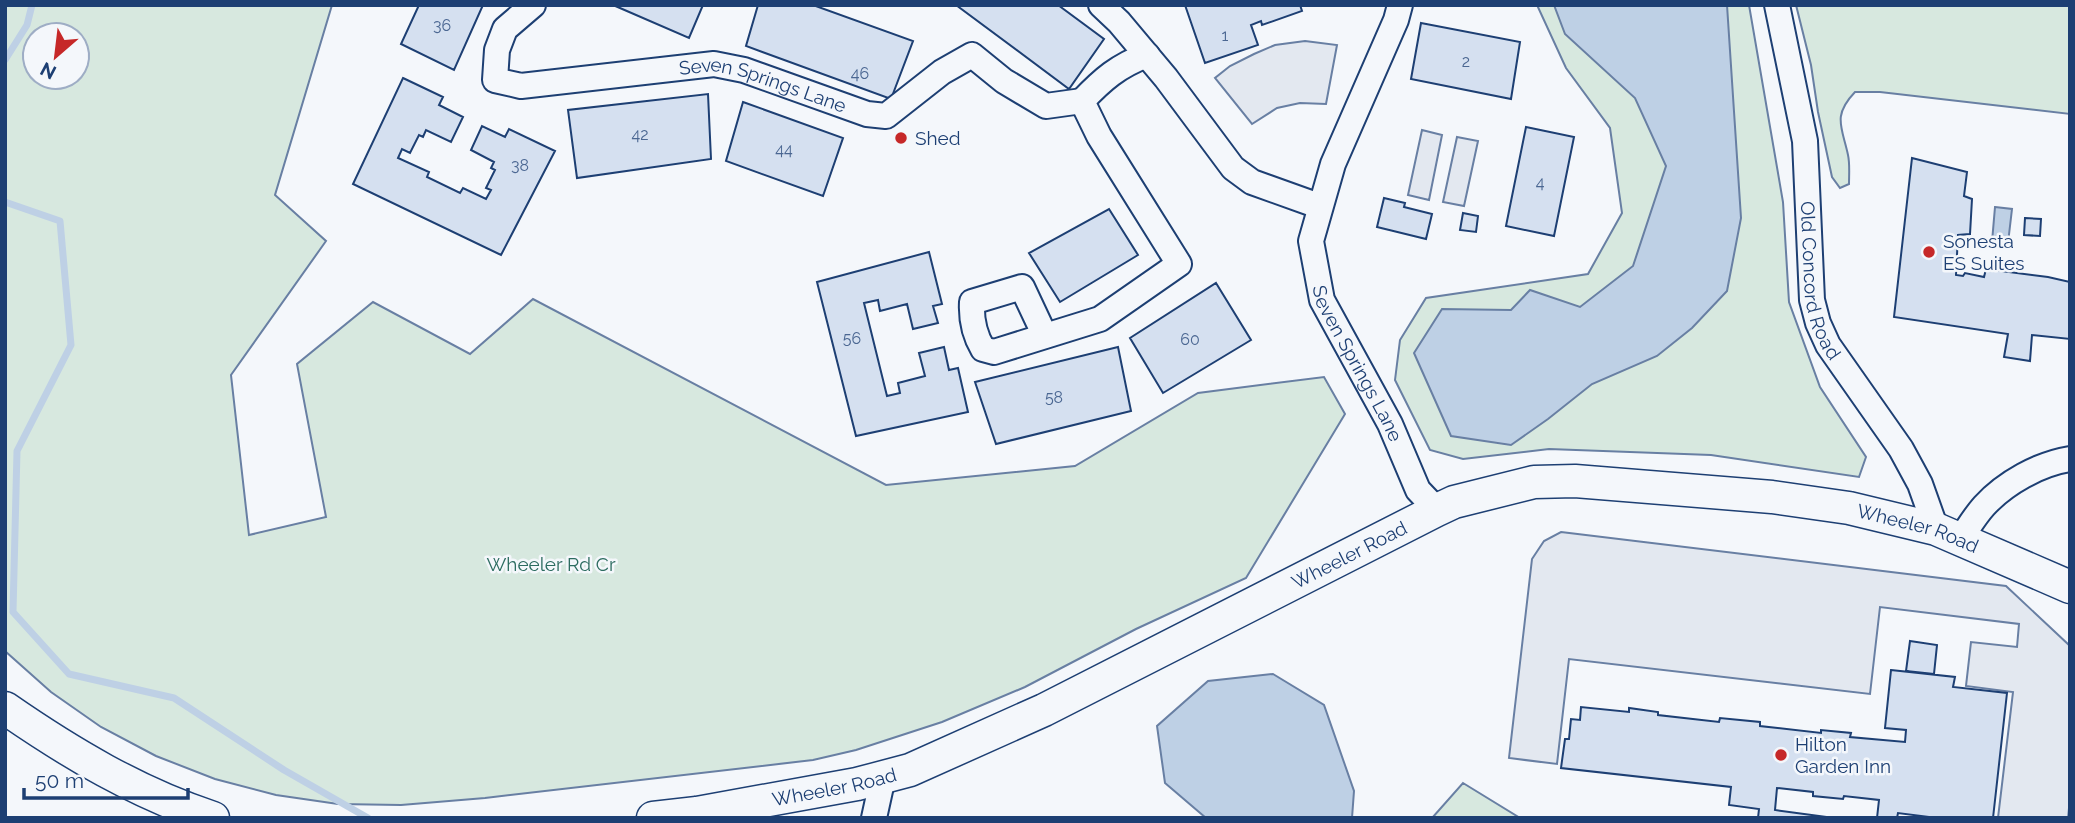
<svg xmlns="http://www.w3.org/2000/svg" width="2075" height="823" viewBox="0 0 2075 823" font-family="Raleway,sans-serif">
<rect width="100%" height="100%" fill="#f4f7fb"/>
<path fill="#d7e8df" stroke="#687fa3" stroke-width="2" fill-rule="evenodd" d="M5,5H332L275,195L326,241L231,375L249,535L326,517L297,364L373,302L470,354L533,299L886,485L1075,466L1198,393L1324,377L1345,414L1246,578L1136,629L1025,687L942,722L856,750L813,760L485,798L401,805L338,804L276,795L215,779L156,756L101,727L51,692L5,651ZM35,35H77V77H35Z
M1537,5H1749L1783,202L1789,302L1820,387L1866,457L1859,477L1711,455L1549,449L1463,459L1430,450L1395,380L1400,340L1426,298L1588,274L1622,213L1610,128L1566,68Z
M1796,5H2070V114L1880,92H1855C1832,116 1842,127 1848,155C1850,164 1849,174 1849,184L1840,188L1832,177L1818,112L1811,65Z
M1463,783L1520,818H1432Z"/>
<path fill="#e3e8f0" stroke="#687fa3" stroke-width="2" d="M1305,41L1337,45L1326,104L1300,103L1277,108L1252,124L1215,78L1230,66L1254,54L1275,45Z
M1422,130L1442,135L1429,200L1408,195Z
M1457,137L1478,141L1464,206L1443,202Z
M1561,532L2006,586L2070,646V798L2068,818H1998L2013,692L1966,686L1971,642L2017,647L2019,624L1880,607L1870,694L1569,659L1557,764L1509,758L1532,559L1544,541Z"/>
<path fill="#bed0e5" stroke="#687fa3" stroke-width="2" d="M1554,5H1727L1741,218L1727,291L1692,328L1657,356L1592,384L1548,419L1511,445L1451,436L1414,353L1442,309L1511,310L1530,290L1580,307L1633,266L1666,166L1635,98L1565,34Z
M1995,207L2012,209L2008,243L1992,242Z
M1273,674L1324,705L1354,791L1352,818H1206L1165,783L1157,726L1208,681Z"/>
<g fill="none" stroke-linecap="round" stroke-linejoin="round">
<path stroke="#bed0e5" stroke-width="7" d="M5,60L27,25L32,5
M5,202L60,221L71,345L17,451L13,612L69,674L174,698L284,770L368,818"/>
</g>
<path fill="#d5e0f0" stroke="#1d3f73" stroke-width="2" d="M419,5H483L454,70L401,44Z
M613,5H703L689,38Z
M758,5H813L913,41L891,99L746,46Z
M956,5H1058L1104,39L1069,89Z
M1185,5H1300L1302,11L1262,25L1261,21L1251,25L1258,45L1205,63Z
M1421,23L1520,42L1511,99L1411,79Z
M403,78L443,97L439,105L463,117L451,142L426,130L423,137L419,135L410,153L402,149L398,158L429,172L427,177L460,193L463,188L486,199L491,190L486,188L495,170L491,168L494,162L471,150L482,126L505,137L509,129L555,151L501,255L353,184Z
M708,94L711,159L577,178L568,110Z
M743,102L843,138L823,196L726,161Z
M1526,127L1574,137L1554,236L1506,226Z
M1912,158L1967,172L1964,196L1972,199L1970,234L1958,235L1956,275L1963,276L1965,273L1984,277L1986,269L2048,277L2070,282V339L2032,335L2030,361L2004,357L2008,334L1894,317Z
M1384,198L1405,203L1404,207L1432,214L1426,239L1377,227Z
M1109,209L1138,255L1060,302L1029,253Z
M1463,213L1478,216L1476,232L1460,230Z
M2025,218L2041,219L2040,236L2024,235Z
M929,252L942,304L933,306L938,323L913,329L907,304L880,311L878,300L864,303L887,396L900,393L898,383L925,376L919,353L944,347L949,370L958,368L968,412L856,436L817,282Z
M1216,283L1251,340L1163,393L1130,338Z
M1118,347L1131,411L996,444L975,382Z
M1910,641L1937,645L1934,674L1906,671Z
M1891,670L1955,677L1953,687L2007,693L1993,818H1937L1898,813L1897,818H1877L1879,800L1844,796L1843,799L1813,796V792L1777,788L1775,810L1834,818H1758L1759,809L1729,805L1731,787L1561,768L1565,739H1569L1571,719L1580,720L1581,707L1629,712V708L1658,712V715L1719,722L1720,718L1760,722V726L1821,733V730L1851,733L1850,737L1905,742L1906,730L1885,728Z"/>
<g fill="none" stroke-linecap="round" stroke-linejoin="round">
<defs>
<g id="minor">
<path id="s1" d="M533,5L505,29L497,50L495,80L521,86L714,64L744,70L867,114L886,116L942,72L972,55L1004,81L1046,106L1082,101"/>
<path d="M1101,5L1119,22L1166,78L1233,168L1252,182L1319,206"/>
<path id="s2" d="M1400,5L1396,20L1333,164L1311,241L1322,300L1390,424L1418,490L1437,510"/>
<path id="s3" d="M1777,5L1805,141L1812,300L1818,323L1828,345L1901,449L1920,484L1936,529"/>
<path d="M1045,336L1022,287L972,302C971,320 974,334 983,349L994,352L1100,319L1179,264L1099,136L1082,101C1103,79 1118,66 1147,55"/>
<path d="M1961,538C1968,528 1975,516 1984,506C2005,483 2039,464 2070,459"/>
<path d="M874,818L883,777"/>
</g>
<g id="major">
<path d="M5,708C70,753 137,793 213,818"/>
<path id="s4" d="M653,818L697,813L857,784L910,770L1044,710L1437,510L1454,502L1534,482L1575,481L1772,497L1849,508L1936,529L2070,587"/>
</g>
</defs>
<use href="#minor" stroke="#1d3f73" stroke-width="28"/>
<use href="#major" stroke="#1d3f73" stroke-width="35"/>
<use href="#minor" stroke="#f4f7fb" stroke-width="24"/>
<use href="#major" stroke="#f4f7fb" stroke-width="32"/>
</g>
<g fill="#c62828" stroke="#f4f7fb" stroke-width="2.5">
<circle cx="901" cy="138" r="7"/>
<circle cx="1929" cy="252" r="7"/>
<circle cx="1781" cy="755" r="7"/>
</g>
<g text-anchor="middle" stroke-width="5" stroke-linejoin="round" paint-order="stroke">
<g font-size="16" fill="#4b6792">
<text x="442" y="31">36</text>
<text x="1225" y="41">1</text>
<text x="1466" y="67">2</text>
<text x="860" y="79">46</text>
<text x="640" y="140">42</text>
<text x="784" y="155">44</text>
<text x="520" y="171">38</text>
<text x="1540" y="188">4</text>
<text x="852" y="344">56</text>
<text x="1190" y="345">60</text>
<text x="1054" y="403">58</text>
</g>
<g font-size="19" fill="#1d3f73" stroke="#f4f7fb">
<text dy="7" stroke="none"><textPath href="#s1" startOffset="362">Seven Springs Lane</textPath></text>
<text dy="7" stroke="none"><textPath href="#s3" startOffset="280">Old Concord Road</textPath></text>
<text dy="7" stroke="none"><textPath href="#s2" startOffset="385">Seven Springs Lane</textPath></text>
<text dy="7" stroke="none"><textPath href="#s4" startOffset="1339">Wheeler Road</textPath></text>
<text dy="7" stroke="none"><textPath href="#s4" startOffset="751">Wheeler Road</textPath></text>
<text dy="7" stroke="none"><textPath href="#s4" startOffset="184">Wheeler Road</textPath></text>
</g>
<g font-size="19" fill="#1d3f73" stroke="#f4f7fb" text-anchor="start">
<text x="915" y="145">Shed</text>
<text x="1943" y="248">Sonesta<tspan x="1943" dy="22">ES Suites</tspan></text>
<text x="1795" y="751">Hilton<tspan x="1795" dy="22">Garden Inn</tspan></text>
</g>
<g font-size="19" fill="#2c6c60" stroke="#f4f7fb">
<text x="551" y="571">Wheeler Rd Cr</text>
</g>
</g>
<rect width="2075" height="823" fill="none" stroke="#1d3f73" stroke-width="14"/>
<g transform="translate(56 56) rotate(208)"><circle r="33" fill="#f4f7fb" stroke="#9eadc5" stroke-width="2"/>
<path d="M0-5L12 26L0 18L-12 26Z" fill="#c62828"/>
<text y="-10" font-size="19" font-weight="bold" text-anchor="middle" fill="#1d3f73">N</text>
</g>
<path d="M24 788v10h164v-10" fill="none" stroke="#1d3f73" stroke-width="3.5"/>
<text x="35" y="788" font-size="21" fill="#1d3f73" stroke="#f4f7fb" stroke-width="5" paint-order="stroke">50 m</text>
</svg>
